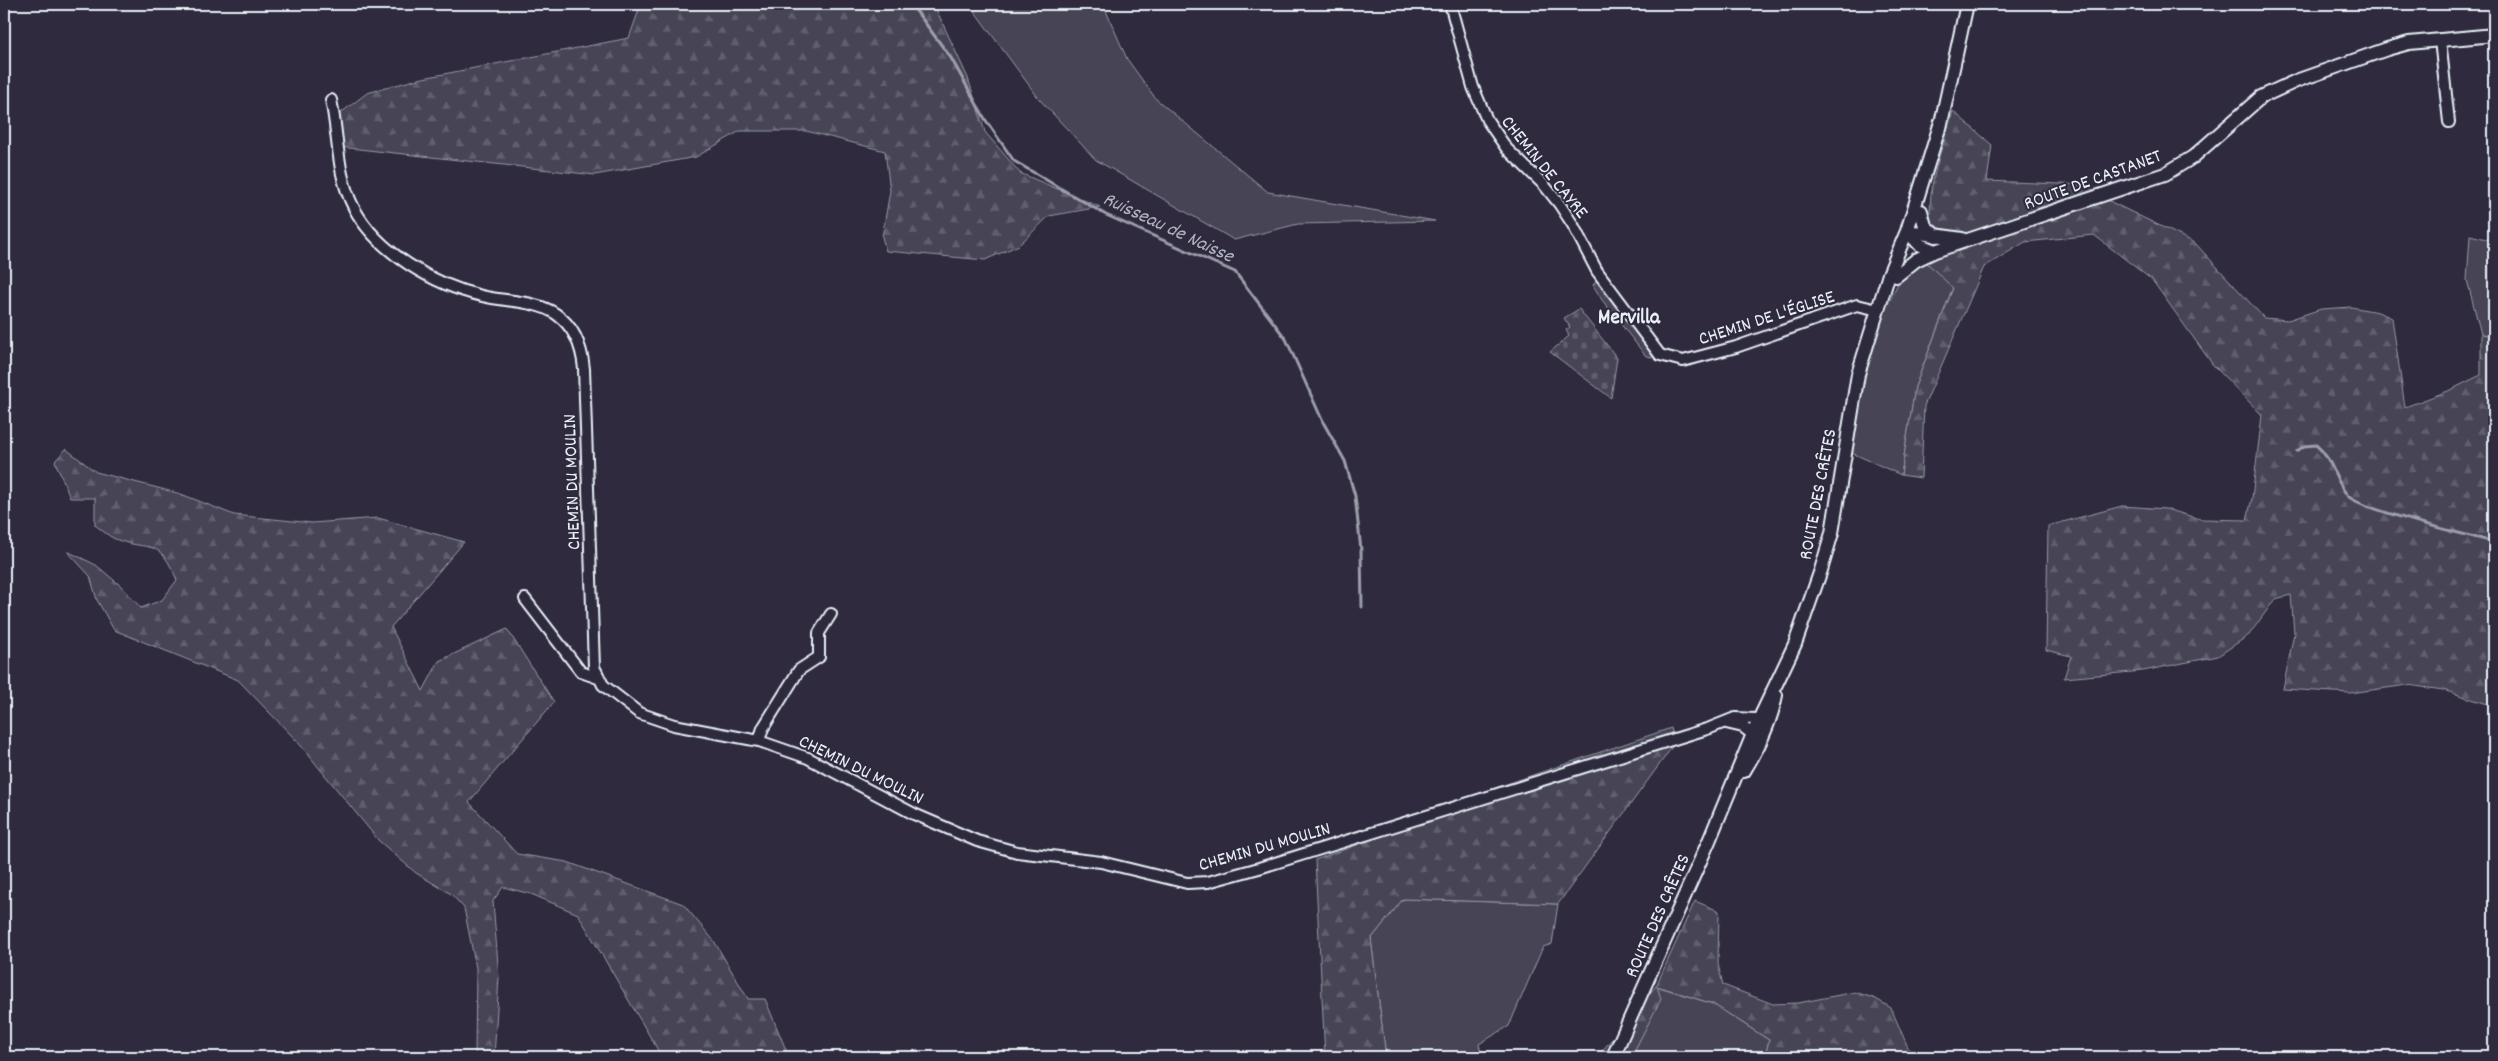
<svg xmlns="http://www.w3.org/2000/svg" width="2498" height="1061" viewBox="0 0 2498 1061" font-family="Dekko,sans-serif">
<defs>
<pattern id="forest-firs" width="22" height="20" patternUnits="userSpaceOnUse" patternTransform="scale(1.25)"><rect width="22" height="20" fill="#464455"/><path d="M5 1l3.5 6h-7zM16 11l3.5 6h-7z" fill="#615f6e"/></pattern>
<pattern id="cemetery-stones" width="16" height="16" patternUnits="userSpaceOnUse" patternTransform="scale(1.25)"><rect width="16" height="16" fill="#464455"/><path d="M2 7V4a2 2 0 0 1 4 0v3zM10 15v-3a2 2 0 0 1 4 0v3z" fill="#615f6e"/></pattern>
</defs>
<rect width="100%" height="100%" fill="#2f2a3d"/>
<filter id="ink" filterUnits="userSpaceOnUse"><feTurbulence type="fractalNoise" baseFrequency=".02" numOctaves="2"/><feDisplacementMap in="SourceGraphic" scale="10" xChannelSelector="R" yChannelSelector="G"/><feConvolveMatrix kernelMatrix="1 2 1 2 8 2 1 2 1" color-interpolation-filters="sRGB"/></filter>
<g filter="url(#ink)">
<path fill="#464455" stroke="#979aa6" d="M969,4H1103L1127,59L1156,99L1268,192L1435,221L1298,224L1234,240L1096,160L1040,100Z
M2470,235L2494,241V336L2481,334L2467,280Z
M1925,261L1953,287L1915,387L1901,475L1852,453L1857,416L1869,357L1880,321L1900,279Z
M1597,280L1654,355L1653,358L1645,355L1602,300L1593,285Z
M1403,899L1558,904L1552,944L1543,947L1509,1026L1479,1044L1482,1057H1386L1371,939Z
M1656,986L1713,1004L1769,1040L1765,1057H1631L1660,999Z"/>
<path fill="url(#forest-firs)" stroke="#979aa6" d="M641,4H929L936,9L968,78L985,132L1020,173L1100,207L1049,216L1019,245L985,260L886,251L882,237L890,191L885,151L806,131H740L696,157L595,175L340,147L338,115L367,93L418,79L629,38Z
M1953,111L1992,145L1987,181L2086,185L2113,203L2195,243L2264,318L2288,320L2321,309L2351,307L2378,312L2392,318L2405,407L2448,391L2481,375V334L2494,336V706L2443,690L2408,685L2350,693L2283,689L2294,633L2291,595L2275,599L2249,635L2218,656L2143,671L2064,678L2071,656L2046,650L2048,526L2122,506L2166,509L2200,519L2247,520L2252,498L2262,415L2213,365L2152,280L2094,235L2025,242L1984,267L1924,406L1921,478L1901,475L1915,387L1953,288L1925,261L1983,231C1965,233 1945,236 1931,223C1926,186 1943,147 1953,111Z
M66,449L96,472L181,494L234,515L312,523L378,518L464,542L391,627L423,691L439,661L507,629L554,702L469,802L517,854L567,862L683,904L714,941L748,999H765L789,1057H662L578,914L531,894L503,887L493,901L499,978L494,1057H475L476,968L464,908L451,894L416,873L379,841L297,741L238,680L114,630L97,600L90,576L67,551L96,565L121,586L141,608L162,600L177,580C158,535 151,553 115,539C108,536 102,530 95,525V498H70L55,461Z
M1671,728L1675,743L1558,904L1403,899L1371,939L1386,1057H1325L1315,860L1435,817L1439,807Z
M1695,901L1719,911L1718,964L1723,985L1773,1004L1798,1003L1855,992L1876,999L1891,1008L1912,1057H1765L1769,1040L1713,1004L1657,986L1661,999L1631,1057H1597L1656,986Z"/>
<path fill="url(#cemetery-stones)" stroke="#979aa6" d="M1579,309L1617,358L1611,398L1550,352L1569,336L1566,330L1570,327L1564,318Z"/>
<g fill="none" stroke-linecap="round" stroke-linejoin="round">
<path stroke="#9c9fab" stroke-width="3" d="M911,4L951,58L985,119L1014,161L1106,215L1235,272L1286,339L1323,422L1345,461L1355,496L1361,550L1362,607
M2297,451L2304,446L2316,445C2334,460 2334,480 2348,496C2360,509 2470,536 2494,542"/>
<defs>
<path id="minor" d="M1450,4L1473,87L1487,120L1507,149L1544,185L1560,205L1573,225L1597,271L1660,355L1683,361L1736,347L1857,305L1878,310
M2440,40L2449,122
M331,100C339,137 336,174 354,208C377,252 434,285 482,296C505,302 536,300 556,314C575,327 582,348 584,369L594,667L603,685L639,713L674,725L759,741L808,758L914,814L977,841L1017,852L1101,862L1187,883L1208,882L1259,868L1710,728L1735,718L1755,719L1765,731L1752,734L1743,727L1726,723
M525,599L581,672L598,678
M759,741L763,728L799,670L819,657V633L831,614"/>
<path id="tertiary" d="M1940,128L1967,4
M1921,211L1925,226L1936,236
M1907,231L1962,239
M1907,231L1920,245L1935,251
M1896,276L1916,260L1935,251L2165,174L2193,157L2261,97L2296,81L2387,49L2409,43L2494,35
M1744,771C1758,748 1771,723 1776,695
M1613,1057L1709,841L1758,722L1795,644L1821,570L1832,533L1858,374L1889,274L1907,231L1941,122"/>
</defs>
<use href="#minor" stroke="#e8f1f8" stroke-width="14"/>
<use href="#tertiary" stroke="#e8f1f8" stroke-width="16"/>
<use href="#minor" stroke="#2f2a3d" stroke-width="10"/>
<use href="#tertiary" stroke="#2f2a3d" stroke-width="12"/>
</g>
</g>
<g text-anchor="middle" stroke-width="4" stroke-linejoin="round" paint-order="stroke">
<g font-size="19" fill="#e8f1f8" stroke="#2f2a3d">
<text transform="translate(1546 166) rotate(51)" y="7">CHEMIN DE CAYRE</text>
<text transform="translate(2092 178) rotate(-20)" y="7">ROUTE DE CASTANET</text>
<text transform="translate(1766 316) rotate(-18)" y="7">CHEMIN DE L'ÉGLISE</text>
<text transform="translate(570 482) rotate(-92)" y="7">CHEMIN DU MOULIN</text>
<text transform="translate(1816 494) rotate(-79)" y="7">ROUTE DES CRÊTES</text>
<text transform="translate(862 768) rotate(26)" y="7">CHEMIN DU MOULIN</text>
<text transform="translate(1264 845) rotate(-16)" y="7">CHEMIN DU MOULIN</text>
<text transform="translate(1656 915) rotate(-66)" y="7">ROUTE DES CRÊTES</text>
</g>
<g font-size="20" font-style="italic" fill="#afb4be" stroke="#2f2a3d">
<text transform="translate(1169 226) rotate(25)" y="7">Ruisseau de Naisse</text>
</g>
<g font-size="21" font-weight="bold" fill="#e8f1f8" stroke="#2f2a3d">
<text x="1629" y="323">Mervilla</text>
</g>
</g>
<rect width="2498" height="1061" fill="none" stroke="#2f2a3d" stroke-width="20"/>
<rect x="10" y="10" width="2478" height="1041" fill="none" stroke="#e8f1f8" stroke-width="2" filter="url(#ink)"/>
</svg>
